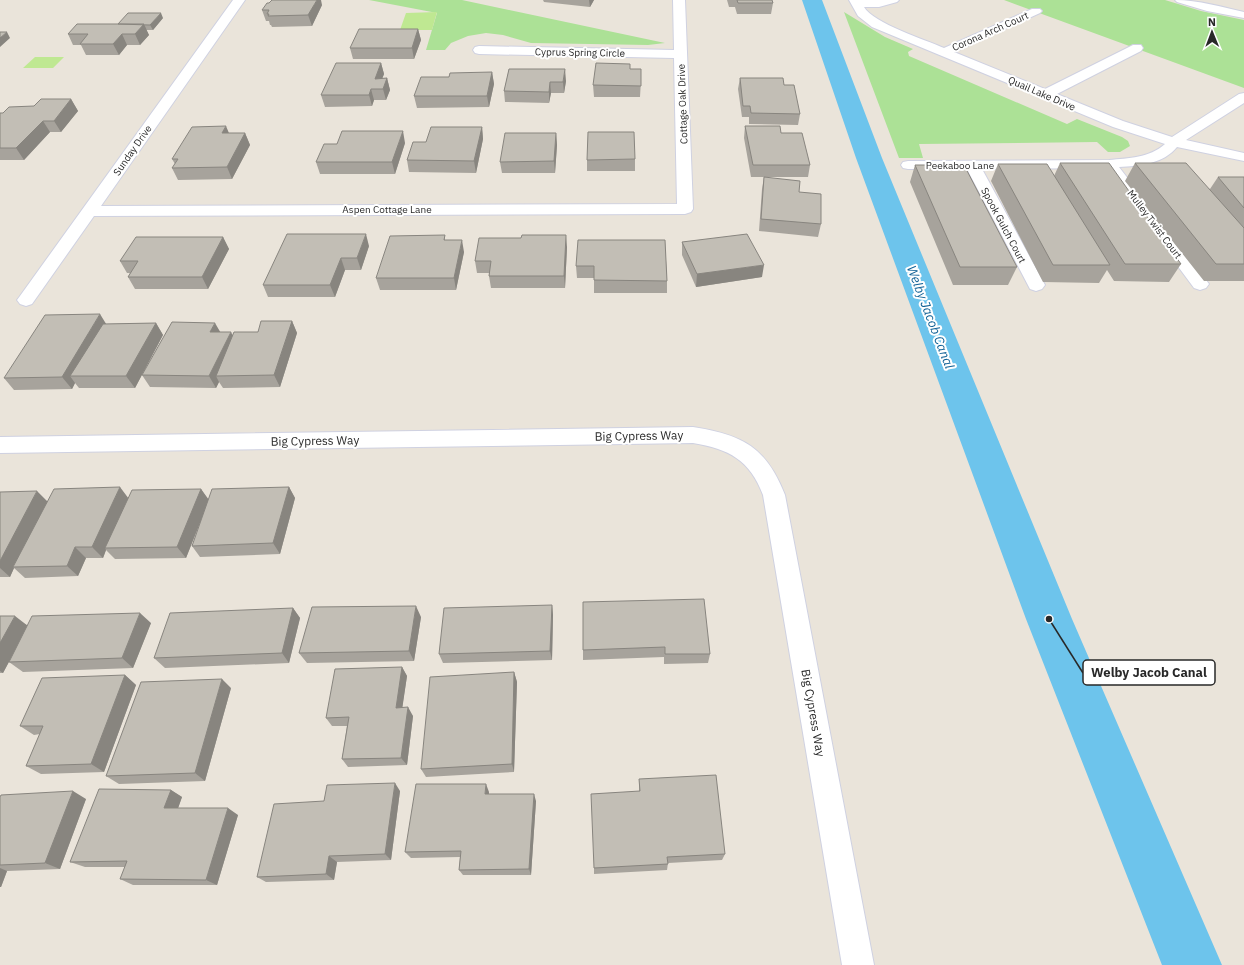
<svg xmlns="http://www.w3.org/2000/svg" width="1244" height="965" viewBox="0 0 1244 965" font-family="'IBM Plex Sans',sans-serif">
<rect width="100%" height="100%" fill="#eae4da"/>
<path fill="#ace196" d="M369,0H462L665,43L648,45L531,43L503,35L486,33L468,36L451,43L445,50H426L437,13Z
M1004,0H1165L1201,11L1244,20V88Z
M844,12L885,37L913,49L908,52L909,56L1067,124L1077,119L1122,137L1128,141L1130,146L1120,152H1108L1097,142L919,144L923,158H899Z"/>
<path fill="#bfe892" d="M437,12L432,30H400L406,13Z
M35,57H64L53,68H23Z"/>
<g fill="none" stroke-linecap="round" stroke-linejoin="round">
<path fill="#6dc4ec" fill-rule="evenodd" d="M802,0H822L882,158L1072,619L1222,965H1162L1026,619L856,158Z"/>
<defs>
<path id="street" d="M233,0H245L101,206L677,204L674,58L479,54L475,53L473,50L475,47L479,46L674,50L673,0H685L693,209L691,212L685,214L94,216L32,304L26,306L20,304L17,300L20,296Z
M849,0H899L897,2L879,7H864C873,23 926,40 944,48L1032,9H1040L1042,11L1040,13L954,52L1045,89L1133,45H1141L1143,48L1141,51L1057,94L1123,121L1172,137L1239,94L1244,93V103L1186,140L1244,153V161L1177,147C1163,164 1140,166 1119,167L1206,280L1209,284L1206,288L1200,290L1194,288L1105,168L982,169L1045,285L1042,289L1036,291L1030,289L967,169H908L903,168L901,165L903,162L908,161L1109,160C1129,158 1149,158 1165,144L1113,127L872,27L858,16Z
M1175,0C1199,0 1221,7 1244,12V18L1207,11L1177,2Z
M693,427C743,435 766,447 785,495L874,965H842L763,495C750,460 729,449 693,443L0,453V437Z"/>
</defs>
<use href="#street" stroke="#cfd1e1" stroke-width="2"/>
<use href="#street" fill="#fff" fill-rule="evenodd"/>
</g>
<path fill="#a7a39c" d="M543,0H594L590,7L544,2Z
M727,0H772L773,3L771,14H737L735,7H729Z
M322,5L312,26L272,27L271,25H270L269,21H266L262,10Z
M163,18L153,30H146L149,35L140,45H127L119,55H86L81,45H73L68,34L118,24Z
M418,29L421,40L414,59H353L350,48Z
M381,63L384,74L382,79L387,78L390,90L386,100H374L372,106L325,107L321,95Z
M509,69L566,81L564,93H551L549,103L505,102L504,91Z
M630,69L641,80L640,97H594L593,85Z
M492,72L494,84L489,107L417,108L414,96L449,77Z
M740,78L784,85L800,114L798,125L749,124V117H742L738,89Z
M71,99L78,111L61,132H50L24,160H0V113H3Z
M745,126L781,133L810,165L808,177H751L744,138Z
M482,127L483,139L476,173L409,172L407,160L426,142Z
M229,133H245L250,145L232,179L178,180L172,168L175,164L172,159Z
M556,133L557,145L555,173H502L500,162Z
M405,143L395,174H320L316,162Z
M635,159V171H587V160Z
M1060,163L1181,264L1169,282L1114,281L1107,270L1099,283L1043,282L991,181L998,164L1054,176Z
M1135,163L1210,189L1218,177H1244V281H1204L1125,181Z
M915,165L1017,267L1008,285H953L910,182Z
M764,177L799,192L821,224L818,237L759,231L762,189Z
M445,235V240L464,252L456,290H380L376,278Z
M223,237L229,249L208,289H135L128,277L130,273H127L120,261Z
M665,240L667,281V293H594V278H577L576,266Z
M682,242L762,277L696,287L682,255Z
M369,246L361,270H345L335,297H268L263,285Z
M567,247L565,288H491L489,276V273H477L475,261Z
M292,321L297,333L280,387L223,388L219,382L216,388L150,387L142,375L220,332L233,335L258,332Z
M156,323L163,335L135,388H79L75,383L72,389L14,390L4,378L106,324Z
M289,487L295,498L280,554L200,557L192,546L206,508L186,558L115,559L106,550L103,558H86L78,576L25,578L14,568L10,577H0V492L47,501L129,498L201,489L208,500Z
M583,602L710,654L708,663L664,664V657L583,660Z
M552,605L553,615L552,660L443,663L439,654Z
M293,608L300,618L289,663L165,668L154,658Z
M0,616L27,625L151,623L133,668L23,672L9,662L17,647L3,673H0Z
M421,617L414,661L307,663L299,653Z
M402,667L407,676L402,708L413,716L407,765L348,767L342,759L347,726H332L326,718Z
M514,672L517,682L514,772L426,777L421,769Z
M125,675L136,685L104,772L41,774L26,766L40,734L34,735L20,726Z
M231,688L205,781L119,784L106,776Z
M639,779L725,854L722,860L668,863L667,870L594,874V868L639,791Z
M171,790L182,797L178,808L238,815L217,885H133L120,879L125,867H85L70,862Z
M400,791L391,860L337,862L334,880L266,882L257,877L324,801Z
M489,792V794L536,801L531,875H463L459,870L460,857L411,858L405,852Z
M0,797L86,799L60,869L7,871L1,887H0Z"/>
<path fill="#88857f" d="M317,0H321L322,5L312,26L308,15Z
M589,0H594L590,7Z
M161,13L163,18L153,30L150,25Z
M144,24L149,35L140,45L135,34Z
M418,29L421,40L414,59L412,48Z
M7,32L10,38L0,47V38Z
M122,34L127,45L119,55L113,44Z
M381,63L384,74L378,89L375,79Z
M565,69L566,81L564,93L563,82Z
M492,72L494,84L489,107L487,96Z
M387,78L390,90L386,100L383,89Z
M550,82L551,93L549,103V92Z
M371,89L374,100L372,106L369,95Z
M71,99L78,111L61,132L54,121Z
M43,121L50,132L24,160L16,148Z
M226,126L231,138L222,133Z
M482,127L483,139L476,173L474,161Z
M403,131L405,143L395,174L392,162Z
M245,133L250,145L232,179L227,167Z
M556,133L557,145L555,173L554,161Z
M366,234L369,246L361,270L357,258Z
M566,235L567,247L565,288L564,276Z
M223,237L229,249L208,289L202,277Z
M462,240L464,252L456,290L454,278Z
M341,258L345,270L335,297L330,285Z
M764,265L762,277L696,287L697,274Z
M100,314L108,327L70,376L75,383L72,389L62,377Z
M292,321L297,333L280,387L274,375Z
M156,323L163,335L135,388L126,376Z
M215,323L222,335L210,332Z
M231,332L237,344L216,376L219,382L216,388L209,376Z
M120,487L129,499L105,548L106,550L103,558L92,547Z
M289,487L295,498L280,554L273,543Z
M201,489L209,500L186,558L177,547Z
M37,491L48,502L13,567L14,568L10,577L0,568V561Z
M75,547L86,558L78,576L67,566Z
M552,605L553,615L552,660L550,651Z
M416,606L421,617L414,661L409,651Z
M293,608L300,618L289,663L282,653Z
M140,613L151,623L133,668L122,658Z
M15,616L28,626L3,673L0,671V643Z
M402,667L407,676L401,717L396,708Z
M514,672L517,682L514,772L512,764Z
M125,675L136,685L104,772L91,764Z
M222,679L231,688L205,781L195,773Z
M408,707L413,716L407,765L401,758Z
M395,783L400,791L391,860L385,854Z
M486,784L489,792L488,801L485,794Z
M171,790L182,797L176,814L164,808Z
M73,791L86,799L60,869L45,863Z
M534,794L536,801L531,875L529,869Z
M228,808L238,815L217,885L206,880Z
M329,856L337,862L334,880L326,874Z
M0,868L7,871L1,887H0Z"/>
<path fill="#c2beb5" stroke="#88857f" d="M272,0H317L308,15L268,16L269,14H267L269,10H262L267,3H269Z
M737,0H772L773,3H738Z
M128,13H161L150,25L118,24Z
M77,24H144L135,34H122L113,44H80L88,34H68Z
M359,29H418L412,48H350Z
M0,32H7L0,38Z
M336,63H381L375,79L387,78L383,89H371L369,95H321Z
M596,63L630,64V69H641V86L593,85Z
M509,69H565L563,82H550L549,92L504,91Z
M492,72L487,96H414L421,77H449L450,73Z
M740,78H783L784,85H794L800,114L751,113L750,106H743Z
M41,99H71L54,121H43L16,148H0V113H3L9,107L34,106Z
M226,126L222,133H245L227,167L172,168L178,159H172L192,127Z
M745,126H780L781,133H802L810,165H753Z
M431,127H482L474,161L407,160L413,142H426Z
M342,131H403L392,162H316L324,144H337Z
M588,132H634L635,159L587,160Z
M505,133H556L554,161L500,162Z
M1060,163H1109L1181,264H1125Z
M1135,163H1186L1244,228V264H1216Z
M998,164H1047L1110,265H1053Z
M915,165H964L1017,267H960Z
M764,177L800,181L799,192L821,194V224L761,219Z
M1218,177H1244V208Z
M287,234H366L357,258H341L330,285H263Z
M747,234L764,265L697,274L682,242Z
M445,235L444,240H462L454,278H376L390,236Z
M522,235H566L564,276H489L491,261H475L479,238H521Z
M136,237H223L202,277H128L138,261H120Z
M578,240H665L667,281L594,280V266H576Z
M100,314L62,377L4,378L45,315Z
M261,321H292L274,375L216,376L234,332H258Z
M172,322L215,323L210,332H231L209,376L142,375Z
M156,323L126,376H70L103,324Z
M120,487L92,547H75L67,566L13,567L54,489Z
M289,487L273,543L192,546L212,489Z
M201,489L177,547L105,548L132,490Z
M37,491L0,561V492Z
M704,599L710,654H665V647L583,650V602Z
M552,605L550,651L439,654L444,608Z
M416,606L409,651L299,653L312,607Z
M293,608L282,653L154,658L170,613Z
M140,613L122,658L9,662L32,616Z
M0,616H15L0,643Z
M402,667L396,708L408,707L401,758L342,759L349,717L326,718L335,669Z
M514,672L512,764L421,769L430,677Z
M125,675L91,764L26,766L43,726H20L42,678Z
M222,679L195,773L106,776L141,682Z
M716,775L725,854L667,857L668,864L594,868L591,794L640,791L639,779Z
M395,783L385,854L329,856L326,874L257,877L274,804L324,801L327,785Z
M416,784H486L485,794H534L529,869L459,870L461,851L405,852Z
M99,789L171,790L164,808H228L206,880L120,879L127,861L70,862Z
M73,791L45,863L0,865V797L1,795Z"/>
<g text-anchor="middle" stroke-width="4" stroke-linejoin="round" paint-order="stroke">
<g font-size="10" fill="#282828" stroke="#fff">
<text transform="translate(990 31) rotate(-24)" y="4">Corona Arch Court</text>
<text transform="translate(580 52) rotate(1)" y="4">Cyprus Spring Circle</text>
<text transform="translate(1042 93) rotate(23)" y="4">Quail Lake Drive</text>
<text transform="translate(682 104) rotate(-92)" y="4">Cottage Oak Drive</text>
<text transform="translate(132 150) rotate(-55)" y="4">Sunday Drive</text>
<text x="960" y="169">Peekaboo Lane</text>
<text x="387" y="213">Aspen Cottage Lane</text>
<text transform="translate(1155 224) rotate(53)" y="4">Mulley Twist Court</text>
<text transform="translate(1004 225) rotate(62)" y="4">Spook Gulch Court</text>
</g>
<g font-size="12" fill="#282828" stroke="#fff">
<text transform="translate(639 436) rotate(-1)" y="4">Big Cypress Way</text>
<text transform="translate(315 441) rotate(-1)" y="4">Big Cypress Way</text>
<text transform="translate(813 713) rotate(80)" y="4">Big Cypress Way</text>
</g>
<g font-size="13" font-style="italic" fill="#0f6095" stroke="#fff">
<text transform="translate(931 317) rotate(69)" y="5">Welby Jacob Canal</text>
</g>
</g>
<path fill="none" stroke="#282828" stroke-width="1.5" d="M1049 619L1083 673"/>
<circle fill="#282828" stroke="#fff" stroke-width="1.5" cx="1049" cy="619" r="4"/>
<rect fill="#fff" stroke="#282828" stroke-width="1.5" x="1083" y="660" width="132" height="25" rx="4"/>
<g font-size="13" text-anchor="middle" font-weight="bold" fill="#282828">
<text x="1149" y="677">Welby Jacob Canal</text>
</g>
<g transform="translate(1212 32) rotate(359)" stroke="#ffffff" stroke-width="3" paint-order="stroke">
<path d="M0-3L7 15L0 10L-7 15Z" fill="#282828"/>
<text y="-6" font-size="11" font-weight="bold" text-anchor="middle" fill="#282828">N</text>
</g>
</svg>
